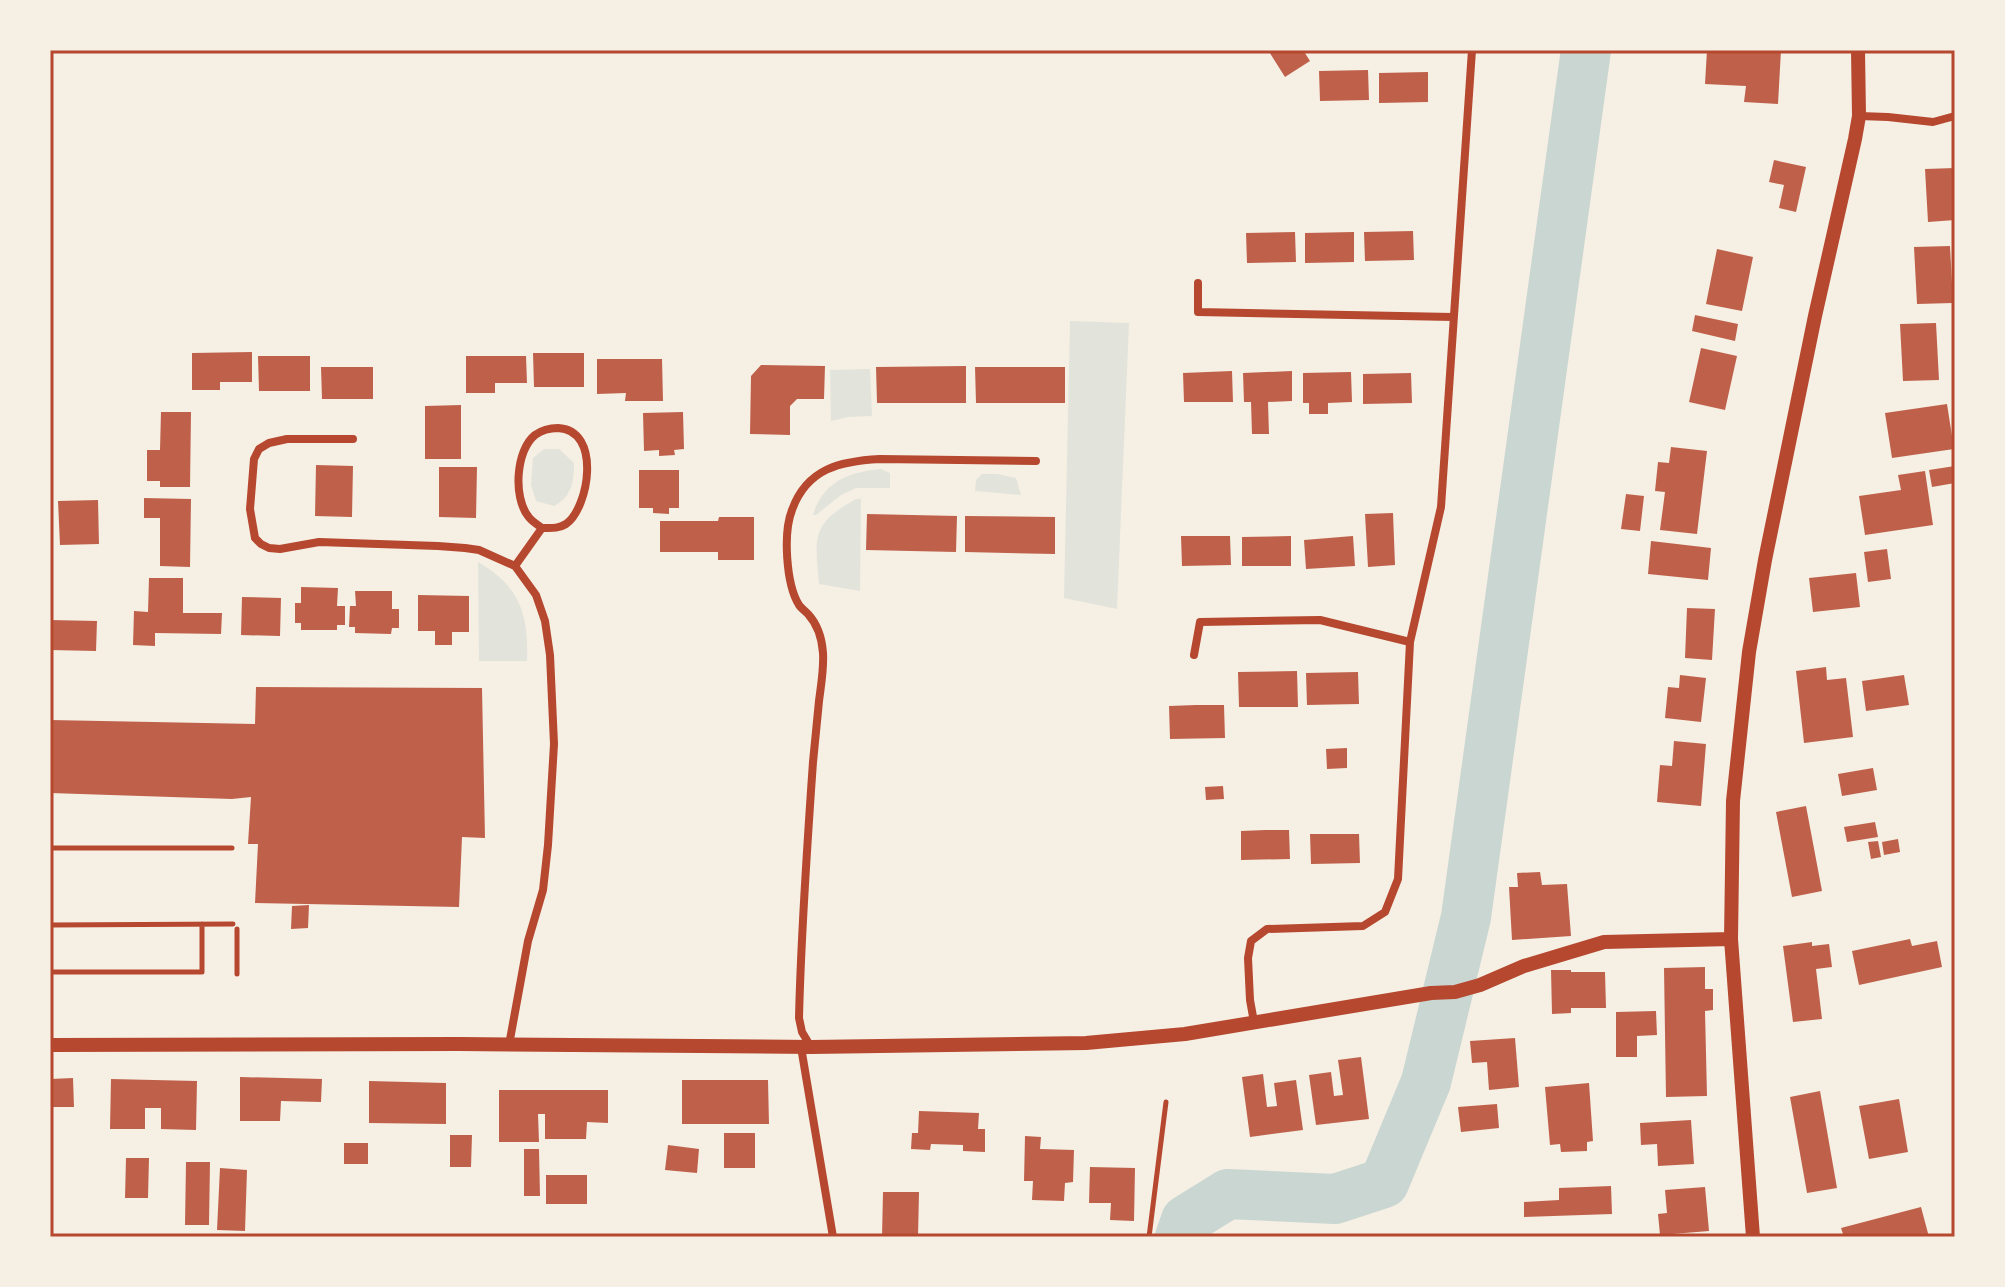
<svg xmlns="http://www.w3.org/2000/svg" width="2005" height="1287" viewBox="0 0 2005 1287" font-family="Poppins,sans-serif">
<rect width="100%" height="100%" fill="#f6efe4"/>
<path fill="#e2e4dc" d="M1070,321L1129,323L1117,609L1064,598Z
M870,369L872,416L848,417L831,421L830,370Z
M544,449H559L574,463C574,481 572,497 554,506L536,501L531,485L533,458Z
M881,469L890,473V488H856L841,495L816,515H813C823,481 850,472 881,469Z
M982,474H997L1016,478L1021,495L975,491L976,480Z
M856,499H861L860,591L819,584C815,536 811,524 856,499Z
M478,562C520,586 529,615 527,661H479Z"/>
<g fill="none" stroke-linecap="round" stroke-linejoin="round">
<path stroke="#c9d6d2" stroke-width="50" d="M1180,1237L1186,1220L1228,1194L1335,1199L1384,1183L1426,1082L1466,917L1586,50"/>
</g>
<path fill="#bf614a" d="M1268,50H1303L1310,61L1285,77Z
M1707,50H1781L1778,104L1744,102L1746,86L1705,84Z
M1368,70L1369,100L1320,101L1319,71Z
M1428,72V102L1379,103V73Z
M1774,160L1806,167L1796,212L1779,208L1784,185L1769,182Z
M1955,168V220L1928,222L1925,169Z
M1413,231L1414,260L1365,261L1364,232Z
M1295,232L1296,262L1247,263L1246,233Z
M1354,232V262L1305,263V233Z
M1950,246L1953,303L1917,304L1914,247Z
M1717,249L1753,257L1742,311L1706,304Z
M1695,315L1738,324L1735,341L1692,331Z
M1936,323L1939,380L1903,381L1900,324Z
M1701,348L1737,356L1725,410L1689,402Z
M252,352V382H220V390H192V353Z
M533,353H584V387H534Z
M258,356H310V391H259Z
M466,356H526L527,383H495V393H466Z
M597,359H662L663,401H625L626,393L597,394Z
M761,365L825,366L824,399H797L790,406V435L750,434L751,376Z
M966,366V403H877L876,367Z
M321,367H373V399H322Z
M975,367H1065V403H976Z
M1232,371L1233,402H1184L1183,373Z
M1292,371V401L1268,402L1269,434H1252L1251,402H1244L1243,373Z
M1351,372L1352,402L1328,403V414H1309V403H1303V373Z
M1411,373L1412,403L1363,404V374Z
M1947,404L1954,449L1892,458L1885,413Z
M461,405V459H425V406Z
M161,412H191L190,487H160V481H147V450H160Z
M683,412L684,449L674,450L675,455L659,456V450L644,451L643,413Z
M1671,447L1707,451L1697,534L1660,530L1665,492L1655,491L1658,462L1669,463Z
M316,465L353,466L352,517L315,516Z
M1955,466V483L1932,487L1929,470Z
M439,467H477L476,518L439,517Z
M639,470H679V508H669V514L653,513V508H639Z
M1925,471L1933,525L1865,535L1859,496L1901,490L1898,475Z
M1626,494L1644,496L1640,531L1621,529Z
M144,498L191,499L190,567L160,566V518H144Z
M98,500L99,544L60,545L58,501Z
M1393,513L1395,565L1368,567L1365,514Z
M867,514L957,516L956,552L866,550Z
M965,516L1055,517V554L965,552Z
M719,517H754V560H718V552H660V521H718Z
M1181,536H1230L1231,565L1182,566Z
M1291,536V566H1242V537Z
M1353,536L1355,566L1306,569L1304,540Z
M1651,541L1711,548L1708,580L1648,574Z
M1887,549L1891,579L1868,582L1864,552Z
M1856,573L1860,607L1813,612L1809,578Z
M149,578H183V613H222L221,634L155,633V646L133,645L134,611L148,612Z
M301,587L338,588L337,606H345V625H337V630H301V623H295V603H301Z
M355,591H392V609H399V628H392L391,634L355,633V627H349L350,606H356Z
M418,595L469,596V632H452V645H435V631H418Z
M242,597L281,598L280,636L241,635Z
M1687,608L1715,609L1712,660L1685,658Z
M50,620L97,621L96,651L50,650Z
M1826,667L1827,680L1846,678L1853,737L1804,743L1796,671Z
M1297,671L1298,707H1239L1238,672Z
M1358,672L1359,704L1307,705L1306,673Z
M1680,675L1706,678L1701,722L1665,718L1668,687L1679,688Z
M1904,675L1909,705L1866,711L1862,681Z
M256,687L482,688L485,838L462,837L459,907L255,903L258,844H248L251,797L232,799L50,793V720L255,724Z
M1196,705H1224L1225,738L1170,739L1169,706Z
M1674,741L1706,744L1701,806L1657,802L1660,765L1672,766Z
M1347,748V768L1327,769L1326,749Z
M1873,768L1877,790L1842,796L1838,774Z
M1223,786L1224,799L1206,800L1205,787Z
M1806,806L1822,891L1792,897L1776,812Z
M1875,822L1878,837L1847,842L1844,827Z
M1265,830H1289L1290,859L1241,860V831Z
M1310,834H1359L1360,863L1311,864Z
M1898,839L1900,852L1884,855L1882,842Z
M1878,841L1881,857L1871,859L1868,842Z
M1540,872L1542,885L1567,884L1571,936L1512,940L1509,887H1518L1517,873Z
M309,905L308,928L291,929L292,906Z
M1910,939L1912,946L1937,941L1942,967L1859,985L1852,951Z
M1812,942V946L1829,944L1832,967L1816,969L1822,1019L1793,1022L1783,946Z
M1705,967V989H1713V1010L1705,1011L1707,1096L1666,1097L1664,968Z
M1551,970H1571V972H1605L1606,1008H1571V1013L1552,1014Z
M1656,1011L1657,1035L1637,1036V1057H1616V1012Z
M1515,1038L1519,1087L1489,1090L1487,1062L1472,1063L1470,1041Z
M1361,1057L1369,1119L1316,1125L1309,1075L1331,1072L1334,1096L1343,1095L1338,1060Z
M1263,1074L1267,1107L1277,1106L1274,1083L1296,1080L1303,1130L1250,1137L1242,1077Z
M240,1077L322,1079L321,1102L281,1101L280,1121H240Z
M73,1078L74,1107H50V1079Z
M111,1079L197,1081L196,1130L161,1129V1108H145V1129H110Z
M682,1080H768L769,1124H682Z
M369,1081L446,1083V1124L369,1123Z
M1589,1083L1593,1141L1587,1142V1151L1561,1152L1560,1144L1550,1145L1545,1087Z
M499,1090H608V1123L587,1122L586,1139H545V1114H538L539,1142H499Z
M1820,1091L1837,1188L1807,1193L1790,1097Z
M1899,1099L1908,1152L1869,1159L1859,1106Z
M1497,1104L1499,1128L1461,1132L1458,1107Z
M919,1111L979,1113L978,1129H985V1152L963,1151V1145L931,1144L930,1150L911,1149L912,1133H918Z
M1691,1120L1694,1164L1658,1166L1657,1144L1641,1145L1640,1123Z
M724,1133H755V1168H724Z
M450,1135H472L471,1167H450Z
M1025,1136L1041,1137L1040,1149L1074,1150L1073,1182L1065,1183L1064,1201L1032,1200L1033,1181H1024Z
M344,1143H368V1164H344Z
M668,1145L699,1149L697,1173L665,1170Z
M524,1149H539L540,1196H524Z
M126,1158H149L148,1198H125Z
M186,1162H210L209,1225H185Z
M1090,1167L1135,1168L1134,1221L1110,1220L1111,1203H1089Z
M220,1168L247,1170L245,1231L217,1230Z
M546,1175H587V1204H546Z
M1611,1186L1612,1214L1524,1217V1202L1559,1200V1188Z
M1705,1187L1709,1231L1660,1235L1658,1214L1667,1213L1665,1190Z
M883,1192H919L918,1237H882Z
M1921,1207L1929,1237H1844L1841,1228Z"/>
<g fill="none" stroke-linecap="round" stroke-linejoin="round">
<path stroke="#b5482f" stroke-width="5" d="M50,848H232
M50,925L233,924
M50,972H202V924
M237,974V929
M1149,1237L1166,1102"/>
<path stroke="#b5482f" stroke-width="8" d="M1859,116L1888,117L1933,122L1955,116
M1198,283V312L1453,317
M353,439H287L269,443L259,449L254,459L250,509L255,538L261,544L269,548L280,549L319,542L438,546L465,548L479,550L515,566L536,595L545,621L550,655L554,744L548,845L543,890L528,941L509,1045
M515,566L542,528C537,524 531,521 528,516C513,497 516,450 535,435C542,430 549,428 558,428C602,430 589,508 566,524C558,529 551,528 542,528
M1194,655L1200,622L1320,620L1410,642
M1254,1022L1250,1000L1248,958L1251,941L1267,929L1363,926L1385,912L1398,879L1410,642L1441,507L1472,50
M801,1047L833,1237
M811,1047L802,1032L799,1018C801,932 807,847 813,762C815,742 817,722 819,701C821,685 824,669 823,653C822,638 818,625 808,614C806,612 801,608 799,605C786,584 783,533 792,510C807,468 841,461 880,459L1036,461"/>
<path stroke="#b5482f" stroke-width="14" d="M50,1045L459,1044L811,1047L1086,1043L1185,1034L1431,993L1455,992L1480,985L1524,966L1604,942L1731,939
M1753,1237L1731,939L1733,801L1749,652L1765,560L1815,316L1855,139L1859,116L1858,50"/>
</g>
<rect width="2005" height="1287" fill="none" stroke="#f6efe4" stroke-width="104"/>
<rect x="52" y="52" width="1901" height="1183" fill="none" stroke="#b5482f" stroke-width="3"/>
</svg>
